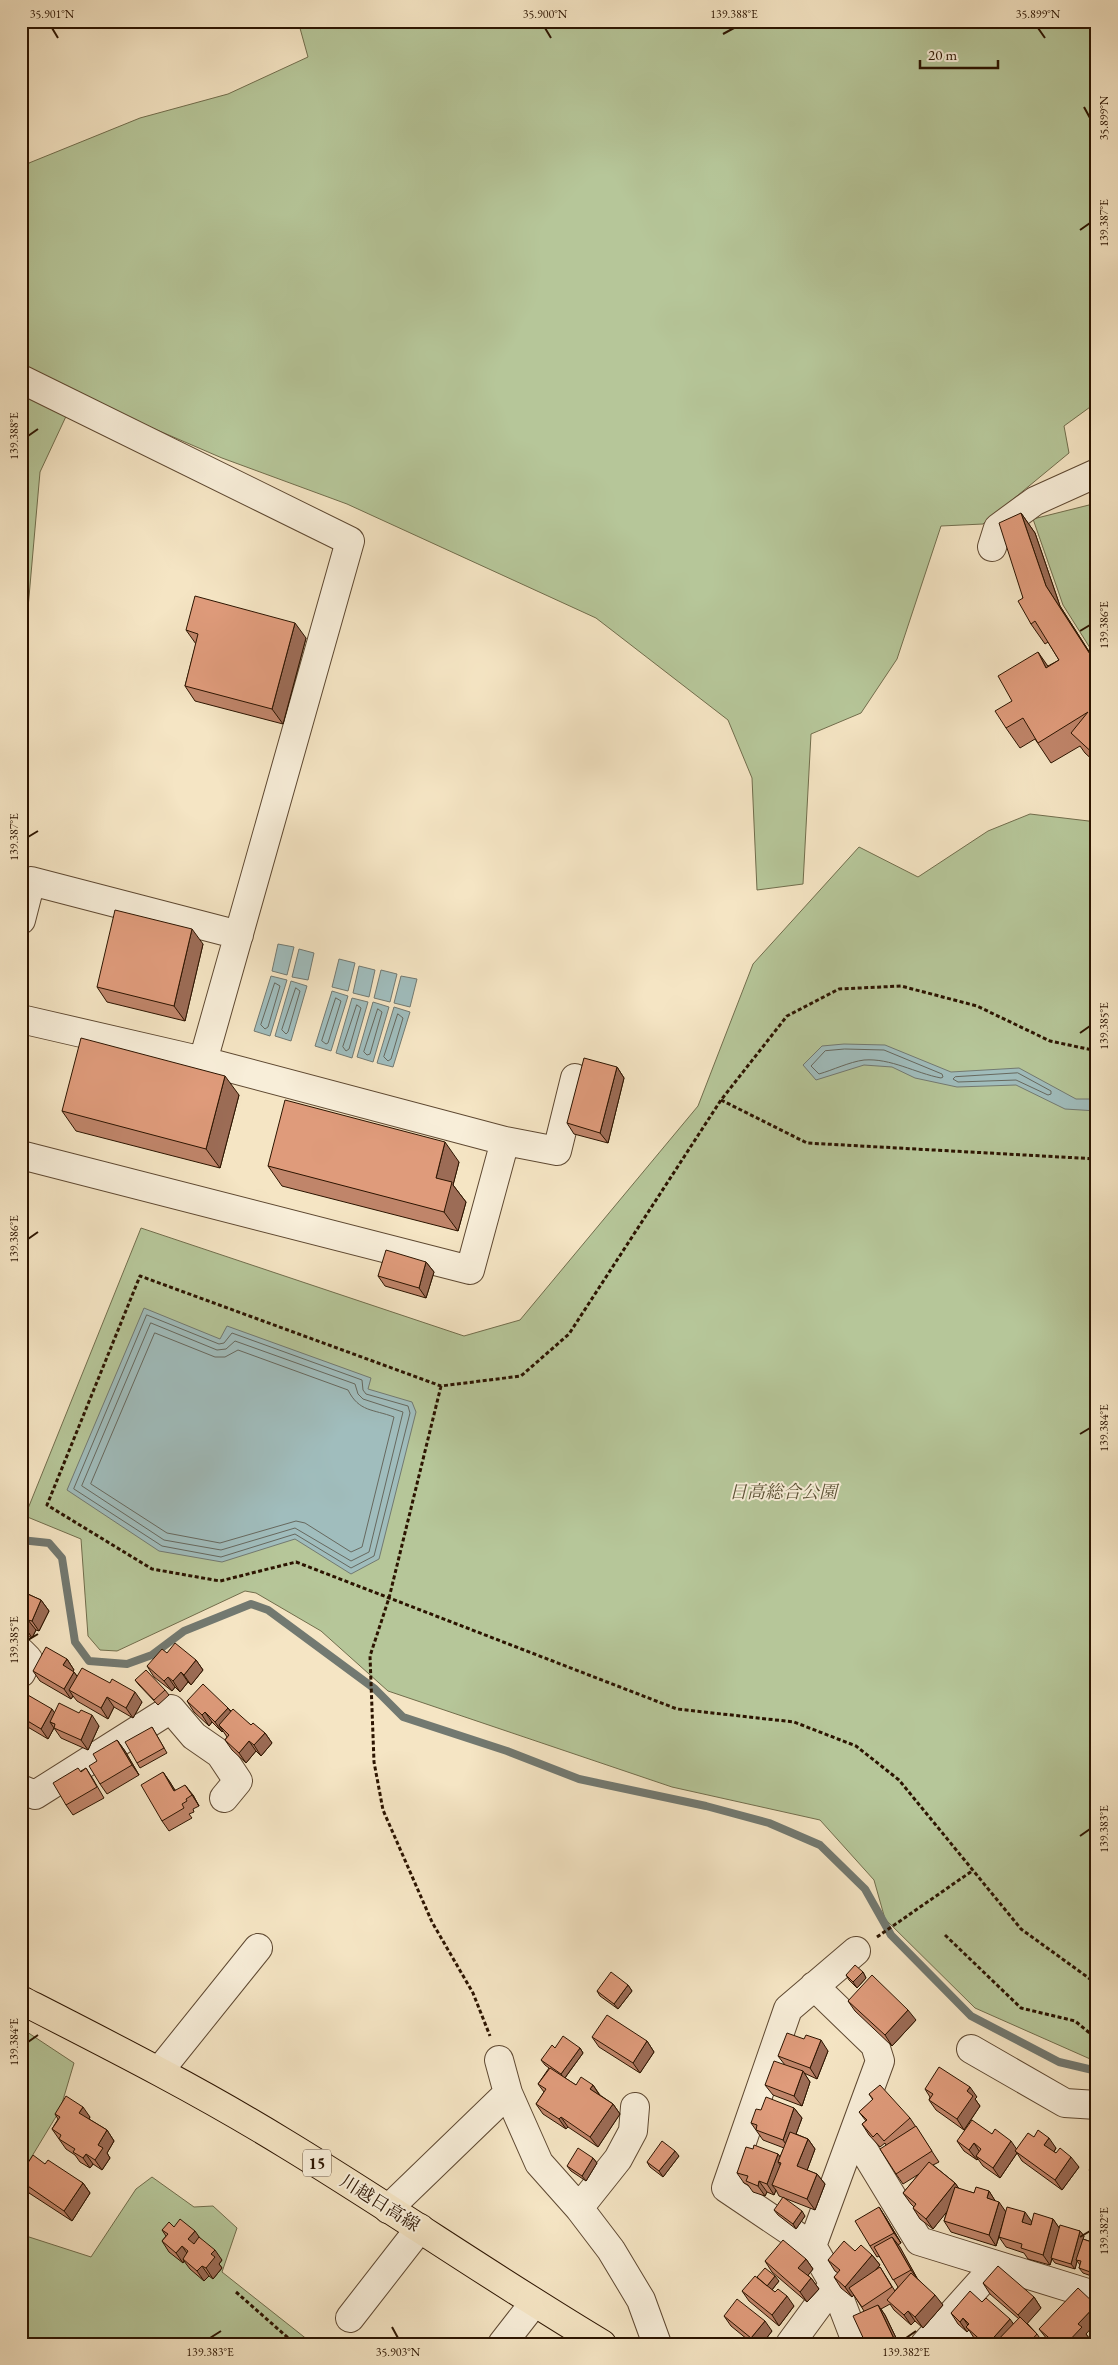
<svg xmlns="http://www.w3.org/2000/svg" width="1118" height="2365" viewBox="0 0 1118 2365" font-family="'EB Garamond','Noto Serif JP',serif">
<rect width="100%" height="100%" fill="#f5e5c4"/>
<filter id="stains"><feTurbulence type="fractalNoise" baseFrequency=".004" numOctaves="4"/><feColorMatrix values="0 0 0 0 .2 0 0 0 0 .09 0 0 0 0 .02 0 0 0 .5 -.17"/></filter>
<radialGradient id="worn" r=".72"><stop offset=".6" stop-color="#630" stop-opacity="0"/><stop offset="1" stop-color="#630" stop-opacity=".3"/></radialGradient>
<path fill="#b6c699" stroke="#716d4c" d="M298,21H1097V402L1064,426L1069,453L983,524L941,526L897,659L861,713L811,734L803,884L757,890L752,778L728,720L596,618L347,504L222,458L76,395L40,472L26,631L21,638V177L29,163L140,118L228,94L308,57Z
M1097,503V659L1063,605L1033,519Z
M1030,814L1097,822V2062L975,2008L885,1919L874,1880L820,1820L672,1787L388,1691L321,1631L256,1593L245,1591L117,1651L100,1650L88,1636L81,1539L25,1516L141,1228L464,1336L520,1320L698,1106L753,964L859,847L918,877L988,831Z
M21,2028L74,2063L60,2110L23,2171L26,2236L91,2257L136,2189L152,2177L194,2207L213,2206L237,2228L222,2272L313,2344H21Z"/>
<path fill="#a0bdbd" stroke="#727971" d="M278,944L294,947L287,975L272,971Z
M299,949L314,953L308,980L292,977Z
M339,959L355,963L348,991L332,987Z
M359,966L375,970L369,997L353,993Z
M381,970L397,974L390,1002L374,998Z
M271,976L287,980L270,1036L254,1031Z
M401,976L417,979L410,1007L394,1003Z
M291,981L307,986L291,1041L275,1036Z
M332,991L348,996L331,1051L315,1046Z
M352,998L368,1002L352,1058L336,1053Z
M373,1002L389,1007L373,1062L357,1057Z
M394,1007L410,1012L393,1067L377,1063Z
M844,1044L885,1045L951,1072L1019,1068L1076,1099H1097V1111L1065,1109L1016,1085L957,1087L915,1078L892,1067L864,1065L816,1080L803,1065L822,1046Z
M144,1308L220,1339L227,1326L371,1378L368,1389L412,1402L416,1412L379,1559L351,1574L295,1539L222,1562L159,1551L67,1490Z"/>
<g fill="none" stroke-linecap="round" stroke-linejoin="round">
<path stroke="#66685e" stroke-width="1" d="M275,983L280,986L268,1027L265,1029L261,1025Z
M296,988L300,991L288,1032L286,1034L282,1030Z
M336,998L341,1001L328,1043L326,1044L322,1041Z
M357,1005L361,1008L349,1049L346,1051L343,1047Z
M378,1009L382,1012L370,1054L367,1055L364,1052Z
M398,1014L403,1018L391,1059L388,1061L384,1057Z
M845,1049L884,1050L942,1074L943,1077L941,1078C915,1073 891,1058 864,1060C849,1062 833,1070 819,1074L811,1066L825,1051Z
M1018,1073L1051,1091V1094L1048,1095L1016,1080L958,1082L953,1079L955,1077Z
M147,1315L219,1344L224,1343L232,1333L362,1380L363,1390L366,1394L408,1406L410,1413L374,1556L351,1568L295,1534L221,1557L162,1546L74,1489Z
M151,1323L217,1350L226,1349L235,1341L355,1384L358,1394L363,1399L403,1412L369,1552L351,1561L295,1528L221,1550L164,1540L82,1486Z
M155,1333L215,1357H225L238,1350L348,1390C359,1412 373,1409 394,1417L362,1547L351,1552L305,1523L296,1521L220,1543L167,1533L91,1484Z"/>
<path stroke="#727971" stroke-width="8" d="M21,1540L49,1543L62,1558L75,1642L89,1661L127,1664L152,1655L184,1631L251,1604L268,1610L375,1689L403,1717L507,1751L579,1779L706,1806L769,1823L820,1845L865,1889L891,1935L971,2016L1059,2062L1097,2071"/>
<defs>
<path id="minor" d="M21,379L350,541L203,1061
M992,547L998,528L1035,501L1097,473
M21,920L31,881L239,935
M21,1019L203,1061L505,1141L557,1151L575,1078
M21,1155L470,1270L505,1141
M21,1652L28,1659L21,1673
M21,1789L35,1795L171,1709L194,1736L220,1754L238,1781L224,1798
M971,2049L1065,2103L1097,2105
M499,2060L508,2093L539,2163L579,2208L611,2250L641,2300L657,2344
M160,2070L258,1948
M854,2134L919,2241L1097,2296
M579,2208L618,2159L633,2131L635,2107
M388,2209L508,2093
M812,2246L726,2188L788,2009L856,1951
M834,2284L857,2344
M350,2318L420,2228
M944,2324L965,2344
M502,2344L534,2303
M790,2344L834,2284L812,2246L880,2061L875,2045L814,1986
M925,2344L996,2265"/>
<path id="major" d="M21,2000C111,2046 200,2091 286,2144C393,2209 495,2280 602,2344"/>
</defs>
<use href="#minor" stroke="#5e4831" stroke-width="30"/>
<use href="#major" stroke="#2c1400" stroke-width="30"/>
<path stroke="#2c1400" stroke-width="3" stroke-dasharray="4 2.5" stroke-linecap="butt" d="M1097,1051L1050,1041L977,1006L901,986L839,989L787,1016L721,1100L569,1334L521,1376L441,1386L140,1276L47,1505L152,1569L220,1581L296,1562L677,1709L794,1722L856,1746L899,1780L1021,1929L1097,1984
M721,1100L807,1143L1097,1159
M441,1386L389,1598L370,1656L374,1762L383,1810L432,1922L473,1993L490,2036
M945,1935L1021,2008L1075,2021L1097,2039
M877,1937L972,1871
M236,2292L295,2344"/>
<use href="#minor" stroke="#f8eed9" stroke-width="28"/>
<use href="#major" stroke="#f5e5c4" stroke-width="28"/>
</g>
<path fill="#c0856a" stroke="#2c1400" d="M1021,513L1035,533L1060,606L1097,664V764L1085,753L1080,746L1051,763L1035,739L1020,748L1006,728L1012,701L1048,666L1059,660L1048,642L1045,644L1031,624L1023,598Z
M186,630L306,638L283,724L195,701L185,686L196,644Z
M203,944L185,1021L107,1002L97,987Z
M617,1067L624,1078L608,1143L574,1134L567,1123Z
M239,1095L220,1168L76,1131L62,1111Z
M459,1162L453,1185L466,1202L458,1231L282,1186L268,1166Z
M426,1262L434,1272L426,1298L385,1286L378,1276Z
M21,1591L41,1600L49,1611L39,1631L36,1630L32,1638L21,1633Z
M167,1653L196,1660L203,1670L191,1685L188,1682L180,1692L175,1687L172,1691L154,1677L147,1666Z
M67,1659L74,1670L73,1671L77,1676L142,1702L133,1718L114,1707L108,1719L77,1701L73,1696L71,1699L40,1681L33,1671Z
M135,1680L165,1690L169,1695L158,1705L139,1685Z
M21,1691L54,1713L99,1726L88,1750L61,1738L54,1728L48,1739L21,1723Z
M187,1701L228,1708L231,1711L251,1725L265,1733L272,1743L261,1756L256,1751L246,1763L232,1750L225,1740L227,1737L223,1731L222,1732L212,1722L209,1726L194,1712Z
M152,1727L167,1753L140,1768L137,1763Z
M117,1740L125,1751L139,1775L107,1794L100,1784L97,1761Z
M86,1768L93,1779L104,1798L73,1815L66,1805L81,1771Z
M163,1772L175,1790L193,1795L199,1806L193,1809L194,1812L189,1814L192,1818L169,1831L162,1821Z
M863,1972L866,1978L857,1988L849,1980L846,1975Z
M628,1985L632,1991L618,2009L600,1996L597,1991Z
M848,2001L916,2020L892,2046L855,2011Z
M592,2037L647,2041L654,2052L640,2073L599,2047Z
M555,2048H580L583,2053L565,2078L576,2085H593L600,2095L613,2104L620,2114L598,2147L568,2127L566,2129L543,2114L536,2104L544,2092L538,2084L549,2068L545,2065L541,2060Z
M828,2051L817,2079L804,2073L810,2082L802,2106L773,2095L765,2085L785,2065L778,2056Z
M925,2089L977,2097L975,2099L980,2106L964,2130L936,2110L929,2100L930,2097Z
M869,2094L910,2118L939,2162L933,2165L955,2183L959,2189L974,2193L989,2191L995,2201L1006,2212L1032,2222L1053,2219L1059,2228L1080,2231L1084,2236L1083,2239L1097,2244V2278L1083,2273L1079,2268L1080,2265L1077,2261L1075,2269L1055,2263L1052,2259L1050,2265L1028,2259L1024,2253L1006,2247L999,2237L1000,2234L996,2246L951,2232L944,2221L947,2211L933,2229L920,2219L913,2208L914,2207L911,2204L903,2193L919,2174L903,2184L896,2174L886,2145L885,2143L880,2147L869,2135L862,2124L866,2121L859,2112L873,2100Z
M794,2108L802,2118L796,2134L808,2139L815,2149L807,2170L817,2174L825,2184L815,2210L779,2196L776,2190L774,2195L767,2192L765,2196L753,2192L748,2185L744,2183L737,2173L753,2149L778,2154L780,2157L784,2148L763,2140L751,2123L761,2110Z
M55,2114L90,2117L89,2119L107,2130L114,2141L107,2153L110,2158L102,2170L93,2164L90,2168L80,2162L75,2155L66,2149L52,2129L58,2119Z
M992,2134L1017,2149L1034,2137L1056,2148L1054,2152L1079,2167L1062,2190L1022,2161L1017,2153L1000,2178L983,2166L978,2159L977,2160L964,2151L957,2141Z
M679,2156L663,2177L650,2167L647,2162Z
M593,2158L597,2163L586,2181L571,2171L567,2166Z
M1097,2161V2180L1089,2170Z
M45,2164L83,2183L90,2193L72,2221L29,2193L22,2182L27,2174L24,2169Z
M879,2207L886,2218L901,2243L898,2245L917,2278L943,2305L923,2328L915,2321L911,2325L894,2310L890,2304L881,2309L885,2315L899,2344H866L864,2311L854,2295L852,2297L841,2288L834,2277L838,2273L835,2271L828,2260L855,2251L872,2255L880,2265L875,2270L880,2267L895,2291L898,2287L879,2256L877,2257L870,2246Z
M774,2210L805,2216L796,2229L778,2215Z
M174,2227L199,2237L222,2260L219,2264L222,2268L213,2279L209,2276L204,2281L190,2269L184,2261L183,2263L169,2252L162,2241L166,2236L162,2230Z
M806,2259L813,2269L808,2275L811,2278L819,2289L807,2302L772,2272L765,2261Z
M758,2278L779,2281L772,2290L794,2306L779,2326L749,2301L742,2291Z
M983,2283L1034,2297L1041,2308L1027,2323L1037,2334L1044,2344H981L974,2338L969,2330L967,2332L958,2324L951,2313L982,2302L1014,2324L1019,2319L990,2294Z
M724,2316L772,2331L762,2344H753L731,2326Z
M1039,2329L1086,2334L1089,2338L1083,2344H1052L1047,2339Z"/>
<path fill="#9c6c56" stroke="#2c1400" d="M1021,513L1035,533L1060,606L1097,664V665L1046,586Z
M295,623L306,638L283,724L272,709Z
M1038,652L1052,672L1046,668Z
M192,929L203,944L185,1021L174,1006Z
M617,1067L624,1078L608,1143L600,1133Z
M225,1076L239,1095L220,1168L206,1149Z
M445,1142L459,1162L453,1185L466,1202L458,1231L444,1212L436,1178Z
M426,1262L434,1272L426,1298L419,1288Z
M41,1600L49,1611L39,1631L32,1621Z
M28,1620L36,1630L32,1638L25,1627Z
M67,1659L74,1670L70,1676L63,1665Z
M196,1660L203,1670L191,1685L184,1675Z
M74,1672L81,1682L69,1690L73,1696L71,1699L64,1689Z
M181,1672L188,1682L180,1692L173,1681Z
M168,1677L175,1687L172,1691L164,1681Z
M135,1692L142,1702L133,1718L126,1708Z
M107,1697L114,1707L108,1719L101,1708Z
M228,1708L235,1718L219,1725L223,1731L222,1732L215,1722Z
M52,1709L59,1719L55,1724L50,1722L54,1728L48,1739L41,1729Z
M205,1712L212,1722L209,1726L202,1715Z
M92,1715L99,1726L88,1750L81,1740Z
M265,1733L272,1743L261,1756L254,1745Z
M117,1740L125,1751L139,1775L132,1765Z
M249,1741L256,1751L246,1763L239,1753Z
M163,1772L170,1782L181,1801L174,1791Z
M185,1785L193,1795L199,1806L192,1795Z
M863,1972L866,1978L857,1988L853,1982Z
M628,1985L632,1991L618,2009L614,2004Z
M908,2010L916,2020L892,2046L885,2035Z
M821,2040L828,2051L817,2079L810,2068Z
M647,2041L654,2052L640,2073L633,2063Z
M580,2048L583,2053L564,2079L561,2074Z
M803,2071L810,2082L802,2106L794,2096Z
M593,2085L600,2096L590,2089Z
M970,2087L977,2097L975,2099L980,2106L964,2130L957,2119L967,2091Z
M613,2104L620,2114L598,2147L590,2137Z
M83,2107L90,2117L86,2123L79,2113Z
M794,2108L802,2118L790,2150L783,2140Z
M561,2117L568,2127L566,2129L559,2119Z
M107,2130L114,2141L107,2153L110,2158L102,2170L95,2160L98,2145Z
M1049,2138L1056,2148L1052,2155L1044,2145Z
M808,2139L815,2149L805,2176L797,2166Z
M1011,2141L1018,2151H1015L1017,2153L1000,2178L993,2168Z
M974,2143L981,2154L976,2156L978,2159L977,2160L969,2150Z
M675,2151L679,2156L663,2177L659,2171Z
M86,2154L93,2164L90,2168L83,2158Z
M778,2154L785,2164L778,2162L783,2169L772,2185L776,2190L774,2195L767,2184Z
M1071,2157L1079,2167L1062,2190L1055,2180Z
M593,2158L597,2163L586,2181L582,2176Z
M817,2174L825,2184L815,2210L807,2199Z
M759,2181L767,2192L765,2196L758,2186Z
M83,2183L90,2193L72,2221L64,2211Z
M955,2183L962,2193L933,2229L926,2219Z
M989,2191L996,2202L987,2198Z
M999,2202L1006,2212L996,2246L989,2235Z
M879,2207L886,2218L901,2243L894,2233Z
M802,2211L805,2216L796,2229L793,2224Z
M1025,2212L1032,2222L1029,2233L1022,2222Z
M1053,2219L1060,2229L1050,2265L1043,2255Z
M195,2231L202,2241L195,2250L188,2239Z
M1080,2231L1084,2236L1077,2260H1076L1077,2261L1075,2269L1071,2264Z
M892,2237L900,2247L918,2280L911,2270Z
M182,2246L189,2256L183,2259L184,2261L183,2263L176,2253Z
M215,2250L222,2260L219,2264L222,2268L213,2279L206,2268L211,2254Z
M872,2255L880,2265L852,2297L845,2287Z
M806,2259L813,2269L806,2278L798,2268Z
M202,2266L209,2276L204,2281L197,2271Z
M775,2276L779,2281L771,2291L767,2286Z
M811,2278L819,2289L807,2302L800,2292Z
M935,2295L943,2305L923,2328L915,2317Z
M787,2296L794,2306L779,2326L772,2315Z
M1034,2297L1041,2308L1026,2325L1018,2315Z
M878,2305L885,2315L899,2344H897L895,2341Z
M1096,2305L1097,2306V2322L1086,2334L1089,2338L1083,2344H1066L1078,2324Z
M908,2311L915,2321L911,2325L904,2315Z
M963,2318L970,2328L966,2327L969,2330L967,2332L960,2322Z
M1010,2319L1017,2329L1004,2344H988Z
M765,2321L772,2331L762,2344H756L751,2338Z
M1059,2340L1062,2344H1056Z"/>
<path fill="#df9b7b" stroke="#2c1400" d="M1021,513L1046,586L1097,665V757L1071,733L1088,712L1038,743L1023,718L1006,728L995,711L1012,701L998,676L1038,652L1046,668L1059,660L1035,621L1031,624L1018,601L1023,598L999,523Z
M195,596L295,623L272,709L185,686L198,634L186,630Z
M115,910L192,929L174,1006L97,987Z
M81,1038L225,1076L206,1149L62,1111Z
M584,1058L617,1067L600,1133L567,1123Z
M285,1100L445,1142L436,1178L452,1182L444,1212L268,1166Z
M386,1250L426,1262L419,1288L378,1276Z
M21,1591L41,1600L32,1621L28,1620L25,1627L21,1626Z
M175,1643L196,1660L184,1675L181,1672L173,1681L168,1677L164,1681L147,1666L162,1649L167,1653Z
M46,1647L67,1659L63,1665L74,1672L64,1689L33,1671Z
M82,1668L110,1683L112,1679L135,1692L126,1708L107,1697L101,1708L69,1690Z
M146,1670L165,1690L154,1700L135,1680Z
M203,1684L228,1708L215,1722L205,1712L202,1715L187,1701Z
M21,1691L52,1709L41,1729L21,1717Z
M59,1703L79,1713L81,1710L92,1715L81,1740L54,1728L55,1724L50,1722Z
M233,1709L251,1725L253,1723L265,1733L254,1745L249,1741L239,1753L225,1740L229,1735L219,1725Z
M152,1727L164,1748L137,1763L125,1742Z
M117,1740L132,1765L100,1784L89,1766L97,1761L93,1754Z
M78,1768L81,1772L86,1768L97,1787L66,1805L53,1783Z
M163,1772L174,1791L185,1785L192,1795L186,1799L187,1801L182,1804L184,1808L162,1821L141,1785Z
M855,1965L863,1972L853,1982L846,1975Z
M611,1972L628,1985L614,2004L597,1991Z
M872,1975L908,2010L885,2035L848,2001Z
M607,2015L647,2041L633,2063L592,2037Z
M787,2033L804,2039L806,2035L821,2040L810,2068L778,2056Z
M563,2036L580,2048L561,2074L541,2060L552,2045L555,2048Z
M774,2061L803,2071L794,2096L765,2085Z
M939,2067L970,2087L967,2091L973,2096L957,2119L929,2100L933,2094L925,2089Z
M550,2068L576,2085L581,2077L593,2085L590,2089L613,2104L590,2137L561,2117L559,2119L536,2104L546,2089L538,2084Z
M880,2085L910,2118L884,2141L877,2133L873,2137L862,2124L867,2120L859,2112L873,2099L869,2094Z
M66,2096L83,2107L79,2113L107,2130L98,2145L103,2148L95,2160L86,2154L83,2158L73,2152L75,2149L59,2139L61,2135L52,2129L60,2117L55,2114Z
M766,2097L794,2108L783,2140L756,2130L757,2125L751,2123L756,2109L761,2110Z
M972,2120L992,2134L995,2129L1011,2141L993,2168L976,2156L981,2149L974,2143L969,2150L957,2141Z
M916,2126L932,2151L896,2174L880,2149Z
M1038,2130L1049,2138L1044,2145L1056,2153L1060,2148L1071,2157L1055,2180L1015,2151L1028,2133L1034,2137Z
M790,2132L808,2139L797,2166L817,2174L807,2199L772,2185L781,2163L778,2162Z
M662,2141L675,2151L659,2171L647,2162Z
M754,2145L778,2154L767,2184L759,2181L758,2186L746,2181L748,2176L737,2173L746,2147L753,2149Z
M578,2148L593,2158L582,2176L567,2166Z
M33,2155L45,2164L48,2160L83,2183L64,2211L22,2182L28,2172L24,2169Z
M1097,2161V2176L1089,2170Z
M929,2162L955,2183L926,2219L913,2208L916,2204L903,2193Z
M955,2187L974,2193L976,2187L989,2191L987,2198L999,2202L989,2235L944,2221Z
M783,2197L802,2211L793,2224L774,2210Z
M879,2207L894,2233L870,2246L855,2221Z
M1007,2207L1025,2212L1022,2222L1031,2225L1034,2213L1053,2219L1043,2255L1021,2248L1022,2244L999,2237Z
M180,2219L195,2231L188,2239L194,2244L199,2237L215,2250L211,2254L215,2257L206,2268L202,2266L197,2271L183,2259L188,2251L182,2246L176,2253L162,2241L168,2234L162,2230L169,2222L174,2227Z
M1060,2225L1080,2231L1071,2264L1051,2258Z
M892,2237L911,2270L893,2280L874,2247Z
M1083,2239L1097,2244L1096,2274L1079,2268L1081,2261L1076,2260Z
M783,2240L806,2259L798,2268L811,2278L800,2292L765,2261Z
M844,2241L855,2251L861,2245L872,2255L845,2287L834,2277L840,2270L828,2260Z
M998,2266L1034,2297L1018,2315L983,2283Z
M880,2267L892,2287L862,2307L849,2288Z
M765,2268L775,2276L767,2286L757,2277Z
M911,2273L935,2295L915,2317L908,2311L904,2315L887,2300Z
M755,2276L775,2292L778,2289L787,2296L772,2315L742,2291Z
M1078,2288L1096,2305L1078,2324L1082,2327L1066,2344H1063L1059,2340L1056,2344L1039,2329Z
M970,2291L982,2302L986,2298L1010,2319L988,2344H985L966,2327L969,2324L963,2318L960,2322L951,2313Z
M737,2299L765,2321L751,2338L724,2316Z
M878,2305L895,2341L889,2344H866L853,2316Z
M1020,2317L1037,2334L1028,2344H994Z"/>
<path fill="none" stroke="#2c1400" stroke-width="2" d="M52,28L58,38M545,28L551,38M1038,28L1045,38M723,34L734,28M1084,107L1090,118M1080,230L1090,223M28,436L38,429M1080,631L1090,625M28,837L38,831M1080,1033L1090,1026M28,1239L38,1232M1080,1434L1090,1428M28,1640L38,1634M1080,1836L1090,1829M28,2042L38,2035M1080,2237L1090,2231M392,2327L398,2338M210,2338L221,2331M906,2338L916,2331"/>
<g text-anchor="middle" stroke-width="4" stroke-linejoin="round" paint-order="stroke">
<rect fill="#f8eed9" stroke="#695541" stroke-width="1" x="303" y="2149.5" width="28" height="27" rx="4"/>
<g font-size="16" font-weight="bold" fill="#2c1400">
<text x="317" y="2169">15</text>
</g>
<g font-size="18" font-style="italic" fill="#5c5236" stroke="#f8eed9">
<text x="783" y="1498">日高総合公園</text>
</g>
<g font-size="18" fill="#2c1400" stroke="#f8eed9">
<text transform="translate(380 2203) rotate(32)" y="6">川越日高線</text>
</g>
</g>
<rect width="1118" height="2365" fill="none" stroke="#f5e5c4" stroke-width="55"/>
<path d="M920 60v8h78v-8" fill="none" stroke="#2c1400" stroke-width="2.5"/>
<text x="928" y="60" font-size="15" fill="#2c1400" stroke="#f8eed9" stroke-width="4" paint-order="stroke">20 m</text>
<rect x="28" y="28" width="1062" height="2310" fill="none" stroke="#2c1400" stroke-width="2"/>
<g font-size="12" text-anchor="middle" fill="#2c1400">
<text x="52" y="18">35.901°N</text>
<text x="545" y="18">35.900°N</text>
<text x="734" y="18">139.388°E</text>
<text x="1038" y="18">35.899°N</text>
<text transform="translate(1104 118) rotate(-90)" y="4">35.899°N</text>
<text transform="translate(1104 223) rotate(-90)" y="4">139.387°E</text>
<text transform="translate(14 436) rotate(-90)" y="4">139.388°E</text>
<text transform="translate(1104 625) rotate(-90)" y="4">139.386°E</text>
<text transform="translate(14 837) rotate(-90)" y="4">139.387°E</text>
<text transform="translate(1104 1026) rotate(-90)" y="4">139.385°E</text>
<text transform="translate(14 1239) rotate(-90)" y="4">139.386°E</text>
<text transform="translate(1104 1428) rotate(-90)" y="4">139.384°E</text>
<text transform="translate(14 1640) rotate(-90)" y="4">139.385°E</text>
<text transform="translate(1104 1829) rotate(-90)" y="4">139.383°E</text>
<text transform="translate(14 2042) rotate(-90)" y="4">139.384°E</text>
<text transform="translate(1104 2231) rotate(-90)" y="4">139.382°E</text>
<text x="210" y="2356">139.383°E</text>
<text x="398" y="2356">35.903°N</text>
<text x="906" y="2356">139.382°E</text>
</g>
<rect width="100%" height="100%" filter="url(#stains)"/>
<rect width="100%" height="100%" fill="url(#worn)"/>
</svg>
